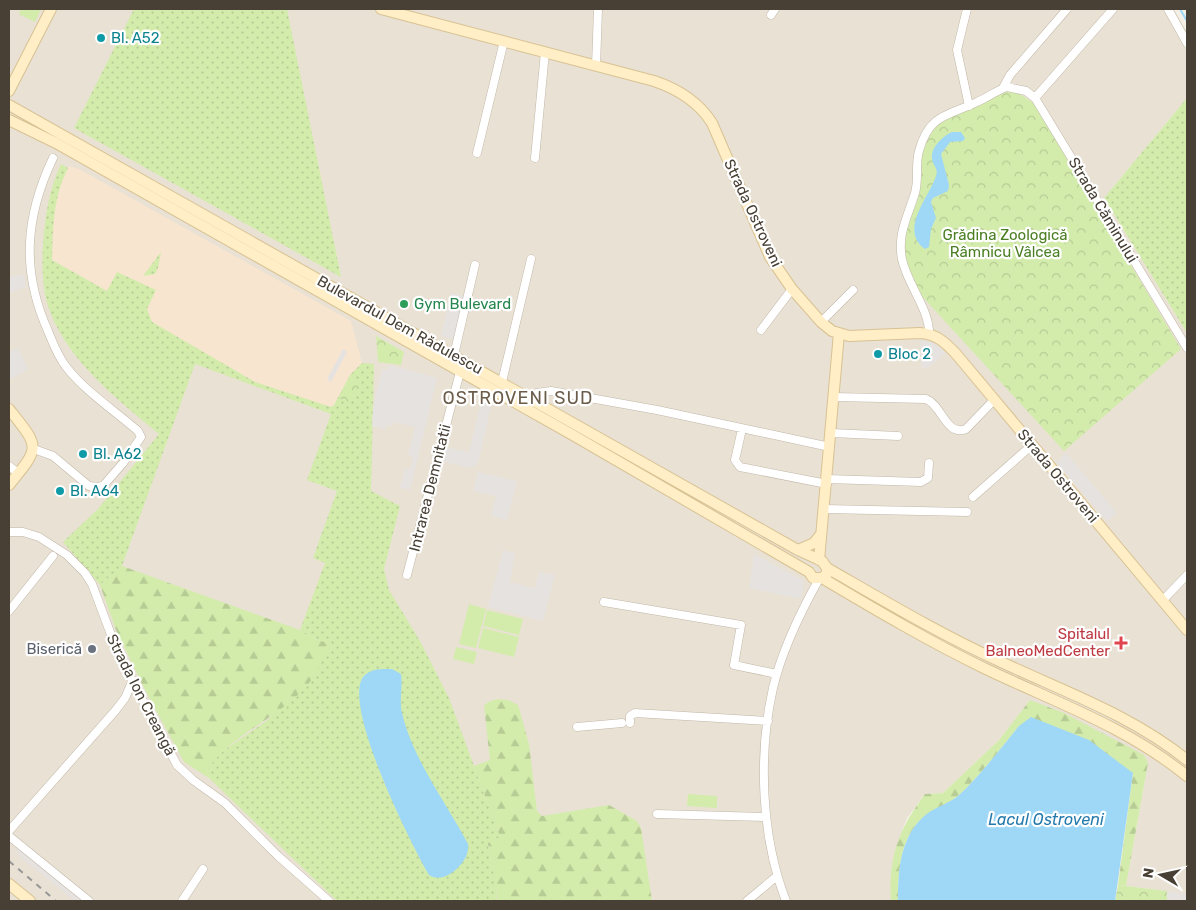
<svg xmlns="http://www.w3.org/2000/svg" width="1196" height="910" viewBox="0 0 1196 910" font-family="Rubik,sans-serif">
<defs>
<pattern id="grass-dots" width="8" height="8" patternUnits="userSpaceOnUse" patternTransform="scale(1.25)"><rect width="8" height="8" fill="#d3ecac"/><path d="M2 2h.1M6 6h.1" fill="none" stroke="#b7cb95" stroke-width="1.8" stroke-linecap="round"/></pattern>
<pattern id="forest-firs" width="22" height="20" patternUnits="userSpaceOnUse" patternTransform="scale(1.25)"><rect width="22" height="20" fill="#d3ecac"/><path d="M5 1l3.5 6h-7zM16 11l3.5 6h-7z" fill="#b7cb95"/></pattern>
<pattern id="park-crowns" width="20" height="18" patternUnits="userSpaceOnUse" patternTransform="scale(1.25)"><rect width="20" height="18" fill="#d3ecac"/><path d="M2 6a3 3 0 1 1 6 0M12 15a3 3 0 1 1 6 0" fill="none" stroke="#b7cb95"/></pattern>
</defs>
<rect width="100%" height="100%" fill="#f5f0e7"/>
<path fill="#e9e1d4" d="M9,9H1174L1187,32V98L1104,198L1187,333V894L1126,886L1148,763L1030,700L999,740L943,793L925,794L907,818L896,847L893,863L891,901H9Z"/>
<path fill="#f8e5d0" d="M69,166L79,169L351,321L362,363L350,375L334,405L330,407L255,382L162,329L152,322L148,315L147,309L155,290L107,291L52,260L53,218L59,186Z"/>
<path fill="url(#grass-dots)" d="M134,9H287L341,277L74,128Z
M1187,98V333L1104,198Z
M61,164L68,168C53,198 53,227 52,260L107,291L117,272L156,290L147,309L152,322L255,382L331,407L334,405L350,375L362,363L374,364L371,491L400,506L384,569L389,590L420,641L449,698L500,837L488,844C490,861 499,886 496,901H337L209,778L207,770L217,755L268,720L330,644L318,640L300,630L325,563L313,558L337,491L307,480L331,414L195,364L122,566L100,585L63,542L98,509L159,434C116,398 66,360 48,306C42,286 42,265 43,245C45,216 49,190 61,164Z
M161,252L158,268L155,274L143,276Z"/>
<path fill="url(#forest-firs)" d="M122,566L300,630L318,640L331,644C322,659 316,677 303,690C274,720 230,736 207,770L209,778L184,762L145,690L116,630L100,585Z
M497,699L508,700L518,705L529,744L537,811L542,816L609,805L637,821L641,828L652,901L497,900C497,881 490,863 488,843L500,837L474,766L490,760L484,706L488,702Z
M1030,700L1064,713L1144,755L1148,763L1126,886L1118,885L1133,773L1019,726C1000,749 980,776 958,796C948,804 935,808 925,816C900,835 898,872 898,901H891C888,856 899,829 925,794L943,793L999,740Z"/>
<path fill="url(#park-crowns)" d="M21,9H41L35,22L19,14Z
M1015,91L1035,104L1181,349L1064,451L919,293L908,270L903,239L919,196L922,171L921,153L938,121L1006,92Z
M376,336L404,352L401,365L378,362Z
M350,378L359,383L348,403L339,398Z
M1118,885L1167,891V901H1115Z"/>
<path fill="#d3ecac" d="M469,604L486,609L476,648L459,644Z
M487,610L523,619L519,635L483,626Z
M483,628L519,637L514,657L478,648Z
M456,647L477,652L474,664L453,659Z
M688,794L717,796V808L687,806Z"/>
<path fill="#e5e2df" d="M24,275L26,287L9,293V276Z
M451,293L465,296L455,340L441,336Z
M920,340L935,343L945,353L928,368L921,367Z
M18,348L28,369L9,380V352Z
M343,349L347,352L331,382L327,379Z
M389,365L437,378L410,490L400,488L405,468L410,470L413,457L408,455L415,427L394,422L392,426L387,425L386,429L372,426L373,409L382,369L388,370Z
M482,398L492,402L478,464L470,468L441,461L445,447L469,452Z
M1066,453L1117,513L1107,521L1056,462Z
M478,472L517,481L507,520L491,516L496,496L473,491Z
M503,550L515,553L510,582L535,588L539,572L555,575L543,621L488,607Z
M754,554L804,581L801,599L749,588Z
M15,845L84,901H75L19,856Z
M1167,891L1187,894V901H1167Z"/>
<path fill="#9fd7f6" d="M952,132H961L965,138L963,141L950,142L941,154L949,185L948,191L933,198L931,202L936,218L931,229L929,247L925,249C898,230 930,196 936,176C939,168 932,165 932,158C931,147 943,136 952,132Z
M392,669L401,674C403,687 399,700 402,713C413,760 446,802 468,844C471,861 445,886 429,875C412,846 340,703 364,676C371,668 383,669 392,669Z
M1031,717L1089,740L1133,773L1115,901H898C898,870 900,834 928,813C937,807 949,803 958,796C980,776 1000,749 1019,726Z"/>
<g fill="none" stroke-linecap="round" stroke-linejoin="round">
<path stroke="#9fd7f6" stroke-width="2" d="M1180,9L1187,21"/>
<defs>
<path id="street" d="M967,9L957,50L969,106
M1168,9L1187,43
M771,15L775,9
M596,66L598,9
M1003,88L1010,75L1067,9
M1035,98L1113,9
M477,153L504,41
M535,158L545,52
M821,322L853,290
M761,330L792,289
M929,334C930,310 907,284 902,259C897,234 908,216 915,193C919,179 915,165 919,151C929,114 948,116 977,102C987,98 997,90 1007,87L1026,91L1035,98L1187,348
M454,355L475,265
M502,382L531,259
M834,397L926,399C942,405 946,437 966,429L994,400
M530,398L537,393L551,391L657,410L830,447
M742,429L735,460L740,467L827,484
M831,433L898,436
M34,449L53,456L89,486L98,487L103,486L123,463L141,437L138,431C115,411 86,392 67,368C58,357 53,343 48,331C21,271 25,217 53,158
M9,466L18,473
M827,479L921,482L928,478L929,463
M973,497L1032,445
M824,509L967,512
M9,532H23L39,537L67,555L85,573L92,584L119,656L177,765L193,780L225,803L278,856L329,901
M407,575L460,372
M1162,601L1187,575
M604,602L741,625L734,665L777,674
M9,611L53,556
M630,723V716L635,713L768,721
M577,727L622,723
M657,814L766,817
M9,831L115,711L125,698L132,682
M9,836L89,901
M182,901L203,869
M747,901L777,876
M786,901C761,837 758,754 773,688C782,650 800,613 819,579"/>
<path id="secondary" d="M381,9L654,81C678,89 698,101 712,123L770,257L792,289L821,322L832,331L849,336L920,333C937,334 946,343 957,355L1187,630
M9,91L51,9
M9,105L796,549L822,561L827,568C883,600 938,633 997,660C1062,691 1130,714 1187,760
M9,120L56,143L571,434L809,572L813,578H822L827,574V568
M9,409C40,448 41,446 9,485
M798,550L814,543L821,534
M819,560L839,333
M822,578C876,610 930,642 986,669C1057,703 1125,726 1187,776
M9,884L30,901"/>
</defs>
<use href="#street" stroke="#c1b7a8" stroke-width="9"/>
<use href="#secondary" stroke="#d8c293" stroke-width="12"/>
<use href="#street" stroke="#fff" stroke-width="8"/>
<use href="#secondary" stroke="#ffeec6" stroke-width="10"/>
<path stroke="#979797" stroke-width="2" stroke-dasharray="6 6" stroke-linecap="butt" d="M9,861L56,901"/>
</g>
<g fill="#0f9aa8" stroke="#fff" stroke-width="2">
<circle cx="101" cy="38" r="5"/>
<circle cx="878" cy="354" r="5"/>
<circle cx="83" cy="454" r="5"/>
<circle cx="60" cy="491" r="5"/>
</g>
<circle fill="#2e9e5b" stroke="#fff" stroke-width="2" cx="404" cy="304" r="5"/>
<path fill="#e0444e" stroke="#fff" stroke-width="2" d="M1118.5 635.5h5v5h5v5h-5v5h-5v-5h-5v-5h5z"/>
<circle fill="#6b7280" stroke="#fff" stroke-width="2" cx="92" cy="649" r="5"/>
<g text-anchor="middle" stroke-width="4.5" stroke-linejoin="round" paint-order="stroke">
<g font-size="15" fill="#0d838f" stroke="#fff" text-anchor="start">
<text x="111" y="43">Bl. A52</text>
<text x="888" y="359">Bloc 2</text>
<text x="93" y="459">Bl. A62</text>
<text x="70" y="496">Bl. A64</text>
</g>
<g font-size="15" fill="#484035" stroke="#fff">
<text transform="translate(1103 210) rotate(59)" y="5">Strada Căminului</text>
<text transform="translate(753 213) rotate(65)" y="5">Strada Ostroveni</text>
<text transform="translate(400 325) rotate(29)" y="5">Bulevardul Dem Rădulescu</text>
<text transform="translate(1058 476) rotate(50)" y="5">Strada Ostroveni</text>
<text transform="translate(430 488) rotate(-76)" y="5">Intrarea Demnitatii</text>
<text transform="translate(141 695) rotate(63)" y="5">Strada Ion Creangă</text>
</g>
<g font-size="15" fill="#4b7f23" stroke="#fff">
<text x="1005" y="240">Grădina Zoologică<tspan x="1005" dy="17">Râmnicu Vâlcea</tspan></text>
</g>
<g font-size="15" fill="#27864d" stroke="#fff" text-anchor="start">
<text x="414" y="309">Gym Bulevard</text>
</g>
<g font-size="15" fill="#be3a42" stroke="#fff" text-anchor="end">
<text x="1110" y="639">Spitalul<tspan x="1110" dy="17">BalneoMedCenter</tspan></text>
</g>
<g font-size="15" fill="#5b616d" stroke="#fff" text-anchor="end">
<text x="82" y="654">Biserică</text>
</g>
<g font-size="16" font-style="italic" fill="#247aac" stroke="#fff">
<text x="1046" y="825">Lacul Ostroveni</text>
</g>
<g font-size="18" letter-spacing="1" fill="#6c5d4b" stroke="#fff">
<text x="518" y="404">OSTROVENI SUD</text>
</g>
</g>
<rect width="1196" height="910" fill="none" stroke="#484035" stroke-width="20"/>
<g transform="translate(1161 875) rotate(279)" stroke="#ffffff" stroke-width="4" paint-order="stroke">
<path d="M0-4L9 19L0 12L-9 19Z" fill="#484035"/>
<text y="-8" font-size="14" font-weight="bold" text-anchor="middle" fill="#484035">N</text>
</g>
</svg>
